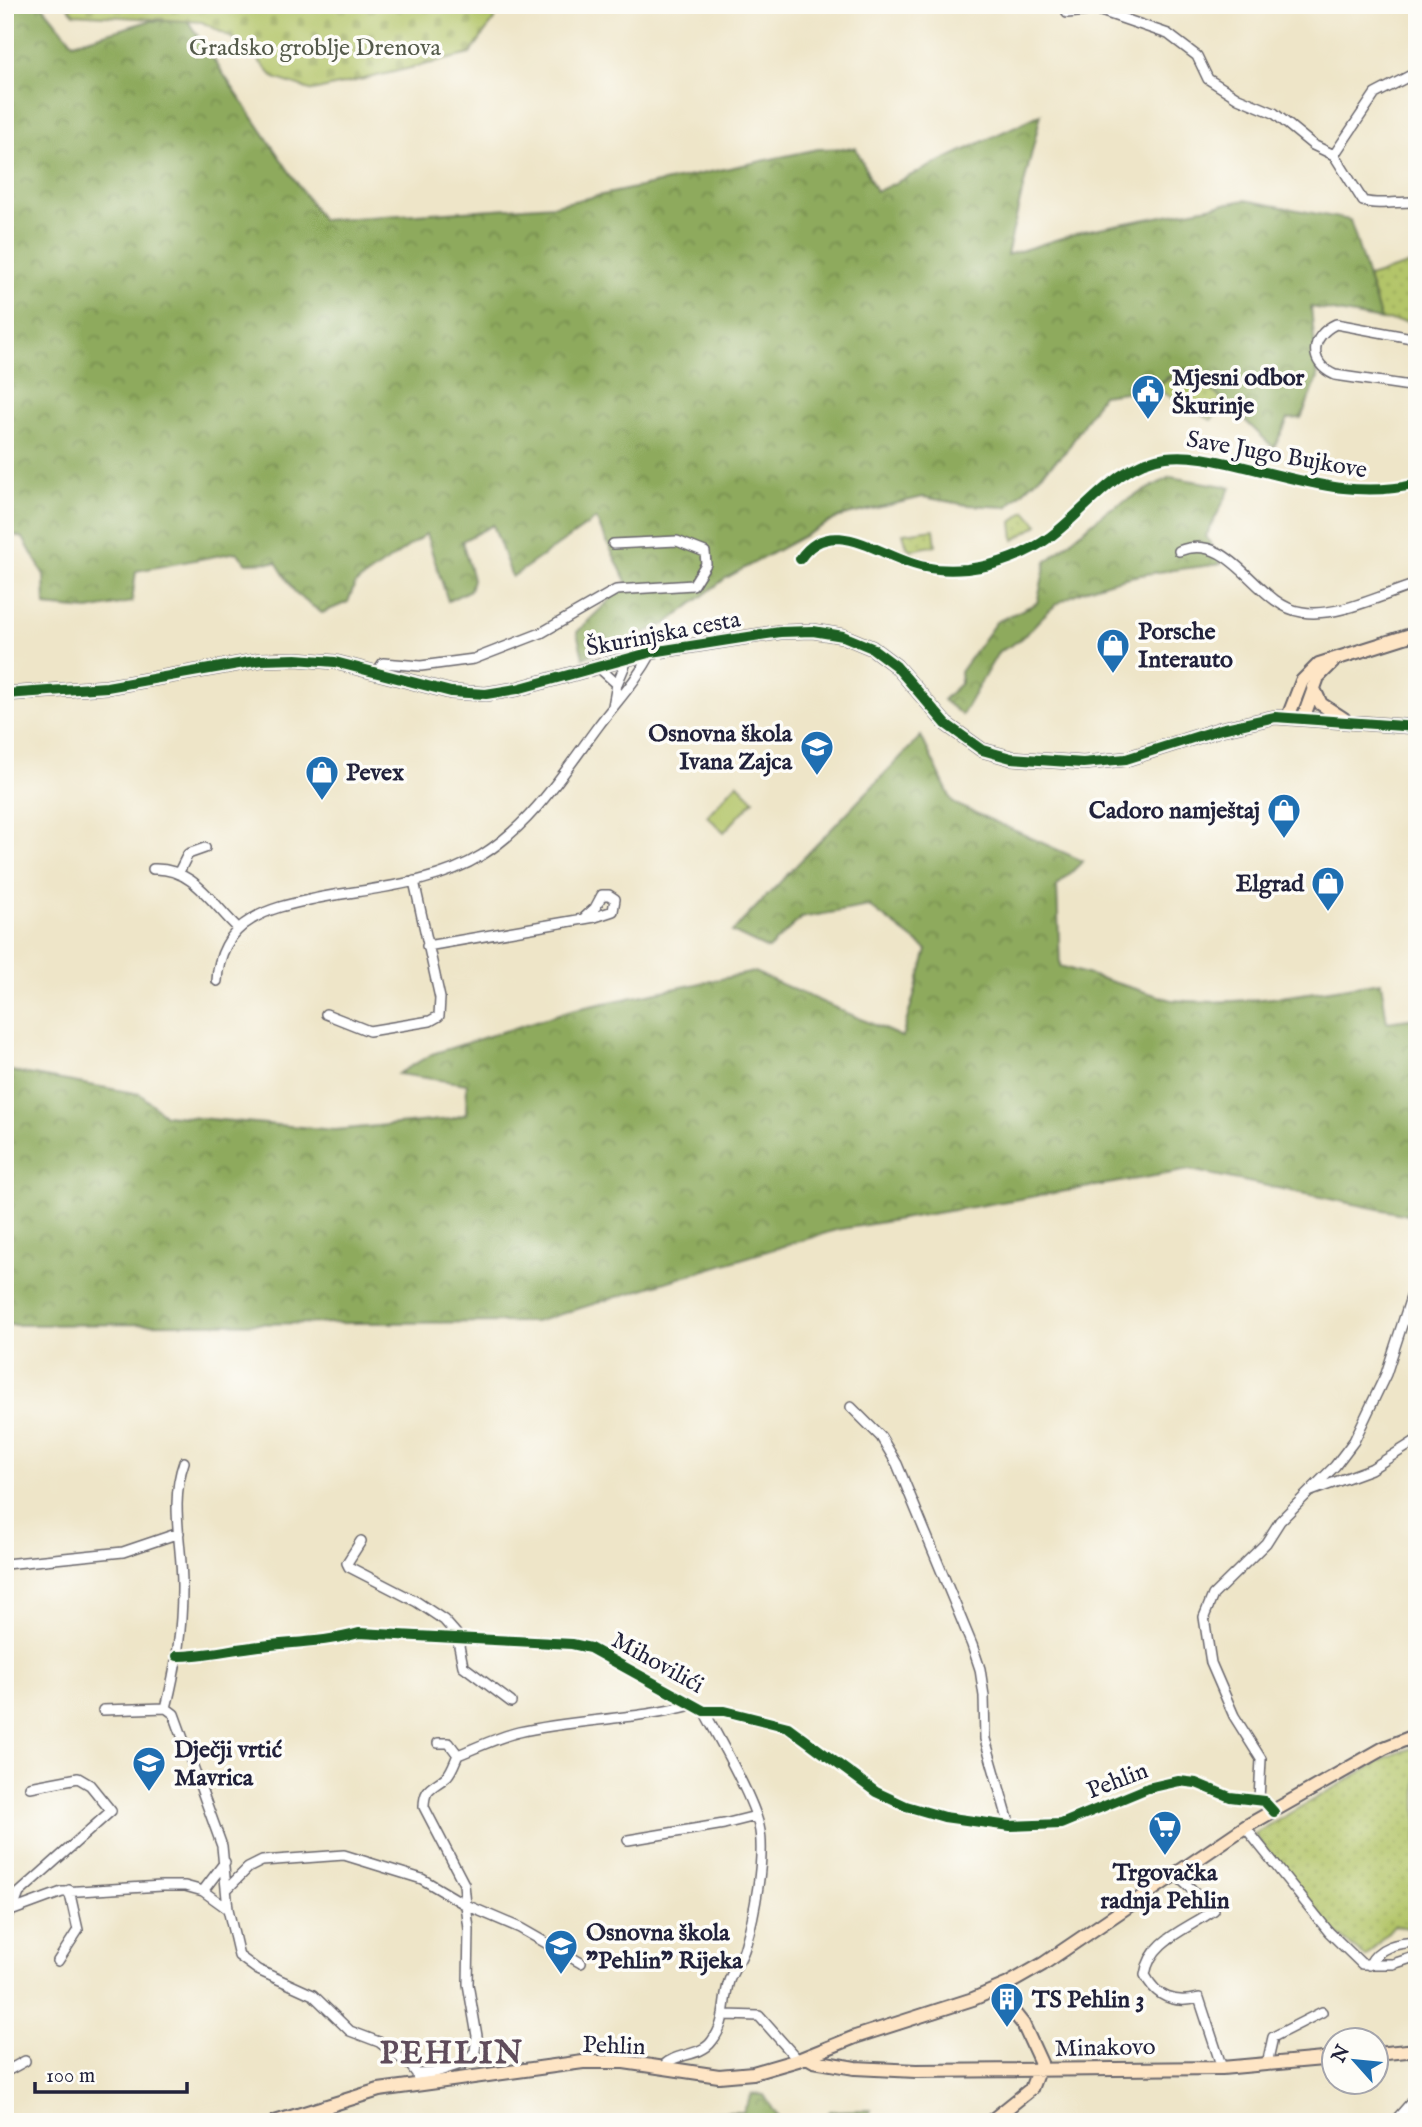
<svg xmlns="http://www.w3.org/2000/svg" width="1422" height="2127" viewBox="0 0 1422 2127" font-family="'IM FELL English',serif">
<defs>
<pattern id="grass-dots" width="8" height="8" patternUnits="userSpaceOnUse" patternTransform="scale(1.75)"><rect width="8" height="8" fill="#b3c569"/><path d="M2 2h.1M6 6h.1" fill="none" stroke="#9aa95c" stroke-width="1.8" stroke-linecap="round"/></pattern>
<pattern id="forest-crowns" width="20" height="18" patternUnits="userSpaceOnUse" patternTransform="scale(1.75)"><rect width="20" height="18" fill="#8eaa5d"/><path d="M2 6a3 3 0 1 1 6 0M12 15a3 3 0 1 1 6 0" fill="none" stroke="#748a4e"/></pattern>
<pattern id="cemetery-stones" width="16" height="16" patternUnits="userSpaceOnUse" patternTransform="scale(1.75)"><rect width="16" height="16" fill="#b3c569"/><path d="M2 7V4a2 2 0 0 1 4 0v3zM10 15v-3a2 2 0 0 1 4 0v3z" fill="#9aa95c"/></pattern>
</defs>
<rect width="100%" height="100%" fill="#fdfcf7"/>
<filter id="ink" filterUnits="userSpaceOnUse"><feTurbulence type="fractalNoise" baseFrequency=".0143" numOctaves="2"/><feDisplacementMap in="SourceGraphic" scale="14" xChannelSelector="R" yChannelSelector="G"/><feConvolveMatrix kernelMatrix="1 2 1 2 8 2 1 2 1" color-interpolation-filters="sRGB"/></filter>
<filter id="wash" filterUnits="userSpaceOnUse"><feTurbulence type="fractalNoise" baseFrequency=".00686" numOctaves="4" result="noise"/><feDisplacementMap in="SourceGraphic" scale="28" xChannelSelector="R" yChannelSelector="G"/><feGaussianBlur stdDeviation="1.57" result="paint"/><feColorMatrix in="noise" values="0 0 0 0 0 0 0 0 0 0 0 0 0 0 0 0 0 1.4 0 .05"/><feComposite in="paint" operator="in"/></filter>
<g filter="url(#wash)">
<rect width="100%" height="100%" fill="#eee5c8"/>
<path fill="url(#grass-dots)" stroke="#6a7452" stroke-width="2" d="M1417,262V322L1381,320L1368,277Z
M1185,369L1226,402L1211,420L1155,388Z
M1026,511L1038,525L1014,540L1012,522Z
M934,529L936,545L912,550L907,547L903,533Z
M1417,1746V1930L1394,1925L1366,1957L1335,1933L1254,1834L1387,1757Z"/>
<path fill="url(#forest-crowns)" stroke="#58664c" stroke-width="2" d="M5,5H42L73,43L149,21L187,20L322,220L555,205L818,149L856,148L876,192L1041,114L1007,255L1084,231L1245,200L1350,220L1381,320L1311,307L1318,378L1301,418L1288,419L1274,448L1226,402L1185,369L1179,376L1168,377L1155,388L1102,395L1067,450L1007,507L967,505L923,497L839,517L726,578L666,624L583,658L577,632L627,583L596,519L512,577L493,525L462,541L473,579L470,590L448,601L426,534L355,584L348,602L322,613L296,594L276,562L246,563L237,552L136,571L132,602L88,610L45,606L44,575L23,538L5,532Z
M1170,477L1231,487L1206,536L1221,564C1169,571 1109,574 1062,601C1038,615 1027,642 999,651L962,715L943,700L961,683L960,672L996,622L1037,603L1046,562L1106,511Z
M921,736L953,803L1083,861L1057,886L1060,966L1172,1000C1241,1007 1312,992 1381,982L1387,1022L1417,1018V1217L1190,1170L836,1230L535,1322L5,1325V1070L140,1094L165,1115L335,1130L451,1119L466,1114L467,1084L398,1074L432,1054L571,1010L754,972L902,1037L927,950L869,906L801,918L768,949L732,932Z
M752,2094L764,2095L781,2122H710L712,2112H743Z
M871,2110L867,2118L855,2122H817L830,2111Z"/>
<path fill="url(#cemetery-stones)" stroke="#6a7452" stroke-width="2" d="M66,5H504L470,54L313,91L274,78L245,45L202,22L74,14Z"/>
<path fill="#b3c569" stroke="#6a7452" stroke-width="2" d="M737,783L754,800L724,832L707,816Z"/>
</g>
<g filter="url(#ink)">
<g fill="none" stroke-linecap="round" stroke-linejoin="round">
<defs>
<path id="street" d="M1067,13L1098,10L1168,34L1197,56L1208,79L1238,98L1274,113L1313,145L1334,155
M1417,72L1375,94L1334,155L1363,201C1378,206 1400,201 1417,202
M1417,339L1336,324C1310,336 1308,363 1335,375L1417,387
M1179,551C1232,530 1255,605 1302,612C1338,618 1383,594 1417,584
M800,559C832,511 884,560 925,567C937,570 954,570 967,569C996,566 1027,554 1050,537C1088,509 1116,464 1166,457C1193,454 1219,461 1245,467C1303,481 1357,499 1417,484
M597,666L617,684
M376,673L383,663L421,666L474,659L541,633L616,590L693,585L706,564L705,552L677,541L613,544
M613,706L617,684L628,658
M153,869C193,867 212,904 239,929
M179,872L188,854L205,848
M427,946L595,917L613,911L615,899L609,895H602L595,908L585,917
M217,981C218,956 229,932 252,919C272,907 295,903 318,898C372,888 434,885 482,855C533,823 564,772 599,725C618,700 637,680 652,652
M326,1014L369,1031L430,1021L439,1016L440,998L414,881
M851,1407L881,1437L897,1464L972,1645L980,1669L984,1696L985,1739L1010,1826
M184,1462C169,1504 183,1546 182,1590C182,1630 176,1669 166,1708L174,1714L222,1846L228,1909L239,1956L258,1970L313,1995L350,2031L379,2042L411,2066L417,2074L418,2084
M1311,1491L1371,1469L1417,1440
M361,1541L347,1563L349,1567L417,1602L444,1620L459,1637
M5,1564L123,1552L179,1533
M462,1637L459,1646L463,1666L511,1702
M177,1656C203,1656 226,1650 252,1647C288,1642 324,1643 359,1633L572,1644L590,1648L704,1711H725L788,1727L876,1792L906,1806L944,1817L1010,1826L1061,1824L1148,1788L1179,1781L1196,1783L1230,1797L1264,1801L1274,1812
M103,1710L166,1708
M438,1743H449L458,1755
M1259,1800L1261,1759L1234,1716L1211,1663L1204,1617L1213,1595L1266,1543L1280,1521L1335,1466L1354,1441L1386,1374L1416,1282
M1245,1827L1329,1932L1362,1964H1393L1417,1956
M628,1840L724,1824L756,1816
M1175,1874L1214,1910C1189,1929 1150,1939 1145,1975C1157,1998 1175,2004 1199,1998L1222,2068
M228,1888L248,1868L262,1861L344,1855L422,1879L466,1905L469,1929L468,1984L477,2036L475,2051L467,2062L433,2073L417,2074
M203,1891L225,1862
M13,1909L19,1893L111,1811L90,1785L78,1778L30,1787
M5,1913L62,1892L162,1886H185L203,1891L228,1909
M58,1961L78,1930L69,1890
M581,1963L520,1928L466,1905L464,1884L424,1807C424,1786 434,1788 447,1776C452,1771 455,1761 458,1755C478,1747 498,1737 519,1732C576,1719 635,1720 692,1705
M1369,1965C1379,1946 1397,1943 1417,1942
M725,2015L759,2016L798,2060
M1267,2064L1273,2037L1322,2012
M662,2068C672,2052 700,2058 712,2041C727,2022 722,2003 729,1981C733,1969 742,1959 745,1947C754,1917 766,1856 759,1826C753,1798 719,1739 704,1711
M5,2072L25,2061
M324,2105L330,2122
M5,2120L8,2122
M1394,2122L1417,2096"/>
<path id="secondary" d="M1313,687L1321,704L1344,719
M5,694L107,687L261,660L296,659L335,662L451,692L486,694L517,689L652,652L780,632L813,631L843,636L872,648L896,666L946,724L982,750L1011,758L1083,763L1126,759L1221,729L1275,717L1417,727
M1288,717L1302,681L1319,664L1417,633
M1303,719L1318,677L1333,662
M1376,2054L1417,2050
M807,2057L814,2061L855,2068L916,2071L1222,2068L1334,2058
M275,2122L379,2090L583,2062H624L719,2076L753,2073L798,2060L855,2037L973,1999L1008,1984L1043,1964L1245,1827L1384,1748L1417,1735
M990,2122L1031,2089L1041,2063L1023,2024L996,1990"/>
</defs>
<use href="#street" stroke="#69666c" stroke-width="12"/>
<use href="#secondary" stroke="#69666c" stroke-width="16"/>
<use href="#street" stroke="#fff" stroke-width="9"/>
<use href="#secondary" stroke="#fee5c5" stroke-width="12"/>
<defs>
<path id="cycleway" d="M800,559C832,511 884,560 925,567C937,570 954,570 967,569C996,566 1027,554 1050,537C1088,509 1116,464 1166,457C1193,454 1219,461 1245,467C1303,481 1357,499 1417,484
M5,694L107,687L261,660L296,659L335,662L451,692L486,694L517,689L652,652L780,632L813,631L843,636L872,648L896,666L946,724L982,750L1011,758L1083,763L1126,759L1221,729L1275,717L1417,727
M177,1656C203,1656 226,1650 252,1647C288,1642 324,1643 359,1633L572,1644L590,1648L704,1711H725L788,1727L876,1792L906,1806L944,1817L1010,1826L1061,1824L1148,1788L1179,1781L1196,1783L1230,1797L1264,1801L1274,1812"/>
</defs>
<use href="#cycleway" stroke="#fdfcf7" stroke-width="15"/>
<use href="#cycleway" stroke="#1b5e20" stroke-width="10"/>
</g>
</g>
<defs>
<symbol id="civic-pin" viewBox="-11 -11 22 30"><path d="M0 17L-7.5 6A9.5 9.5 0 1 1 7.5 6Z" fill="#1f6fb2" stroke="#fdfcf7"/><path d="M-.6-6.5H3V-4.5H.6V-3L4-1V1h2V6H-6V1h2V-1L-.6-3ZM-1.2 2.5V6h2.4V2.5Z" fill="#fff"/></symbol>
<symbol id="shop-pin" viewBox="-11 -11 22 30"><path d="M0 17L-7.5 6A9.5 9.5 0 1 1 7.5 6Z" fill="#1f6fb2" stroke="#fdfcf7"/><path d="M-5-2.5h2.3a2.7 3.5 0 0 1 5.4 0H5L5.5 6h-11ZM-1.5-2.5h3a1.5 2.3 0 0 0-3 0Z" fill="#fff"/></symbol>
<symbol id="school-pin" viewBox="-11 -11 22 30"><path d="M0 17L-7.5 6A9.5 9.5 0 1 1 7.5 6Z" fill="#1f6fb2" stroke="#fdfcf7"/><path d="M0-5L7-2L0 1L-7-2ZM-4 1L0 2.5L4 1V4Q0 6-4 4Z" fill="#fff"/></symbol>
<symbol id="supermarket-pin" viewBox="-11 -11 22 30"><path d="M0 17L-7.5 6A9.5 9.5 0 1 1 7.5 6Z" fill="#1f6fb2" stroke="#fdfcf7"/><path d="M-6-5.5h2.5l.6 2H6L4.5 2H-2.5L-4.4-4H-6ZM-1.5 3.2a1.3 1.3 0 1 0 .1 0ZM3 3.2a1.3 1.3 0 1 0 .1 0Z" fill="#fff"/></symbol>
<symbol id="building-pin" viewBox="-11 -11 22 30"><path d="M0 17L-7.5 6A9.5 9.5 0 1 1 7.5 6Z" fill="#1f6fb2" stroke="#fdfcf7"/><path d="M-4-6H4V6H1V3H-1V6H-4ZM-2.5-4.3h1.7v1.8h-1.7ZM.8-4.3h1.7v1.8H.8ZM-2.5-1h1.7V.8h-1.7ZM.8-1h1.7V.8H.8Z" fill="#fff"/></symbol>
</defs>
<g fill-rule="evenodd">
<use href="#civic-pin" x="1129" y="372" width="38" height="52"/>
<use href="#shop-pin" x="1094" y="626" width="38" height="52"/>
<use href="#school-pin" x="798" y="728" width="38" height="52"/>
<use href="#shop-pin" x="303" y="753" width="38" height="52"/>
<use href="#shop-pin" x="1265" y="791" width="38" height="52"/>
<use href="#shop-pin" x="1309" y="864" width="38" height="52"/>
<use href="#school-pin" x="130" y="1744" width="38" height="52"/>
<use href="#supermarket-pin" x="1146" y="1808" width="38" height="52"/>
<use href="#school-pin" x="542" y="1927" width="38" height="52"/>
<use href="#building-pin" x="988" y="1980" width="38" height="52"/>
</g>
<g text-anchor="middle" stroke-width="7" stroke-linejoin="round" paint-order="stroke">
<g font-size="24" fill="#555b4b" stroke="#fdfcf7">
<text x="315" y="55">Gradsko groblje Drenova</text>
</g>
<g font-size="24" font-weight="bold" fill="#22223b" stroke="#fdfcf7" text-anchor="start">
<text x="1172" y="385">Mjesni odbor<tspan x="1172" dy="28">Škurinje</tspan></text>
<text x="1138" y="639">Porsche<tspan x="1138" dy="28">Interauto</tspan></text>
<text x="792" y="741" text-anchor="end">Osnovna škola<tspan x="792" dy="28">Ivana Zajca</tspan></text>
<text x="346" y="780">Pevex</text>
<text x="1260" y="818" text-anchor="end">Cadoro namještaj</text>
<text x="1304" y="891" text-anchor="end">Elgrad</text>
<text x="174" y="1757">Dječji vrtić<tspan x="174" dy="28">Mavrica</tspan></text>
<text x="1165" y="1880" text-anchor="middle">Trgovačka<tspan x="1165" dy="28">radnja Pehlin</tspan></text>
<text x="586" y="1940">Osnovna škola<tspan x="586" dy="28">"Pehlin" Rijeka</tspan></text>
<text x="1032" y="2007">TS Pehlin 3</text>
</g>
<g font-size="24" fill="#22223b" stroke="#fdfcf7">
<text transform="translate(1277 454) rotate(10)" y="8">Save Jugo Bujkove</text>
<text transform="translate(663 633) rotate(-11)" y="8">Škurinjska cesta</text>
<text transform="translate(658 1662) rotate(29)" y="8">Mihovilići</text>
<text transform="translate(1117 1780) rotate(-21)" y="8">Pehlin</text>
<text transform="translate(614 2045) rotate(2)" y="8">Pehlin</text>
<text transform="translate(1105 2047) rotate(-1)" y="8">Minakovo</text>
</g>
<g font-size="32" font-weight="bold" letter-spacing="2" fill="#5f4c5b" stroke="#fdfcf7">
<text x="452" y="2063">PEHLIN</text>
</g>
</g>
<rect width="1422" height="2127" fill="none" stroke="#fdfcf7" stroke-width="28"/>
<g transform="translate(1355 2061) rotate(297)"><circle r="33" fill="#fdfcf7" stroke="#a5a5ac" stroke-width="2"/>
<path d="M0-5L12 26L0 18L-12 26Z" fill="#1f6fb2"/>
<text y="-10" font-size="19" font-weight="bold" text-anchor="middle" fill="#22223b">N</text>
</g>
<path d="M35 2082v10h152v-10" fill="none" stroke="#22223b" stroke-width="3.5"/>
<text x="46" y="2082" font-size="21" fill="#22223b" stroke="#fdfcf7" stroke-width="5" paint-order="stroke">100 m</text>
</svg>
